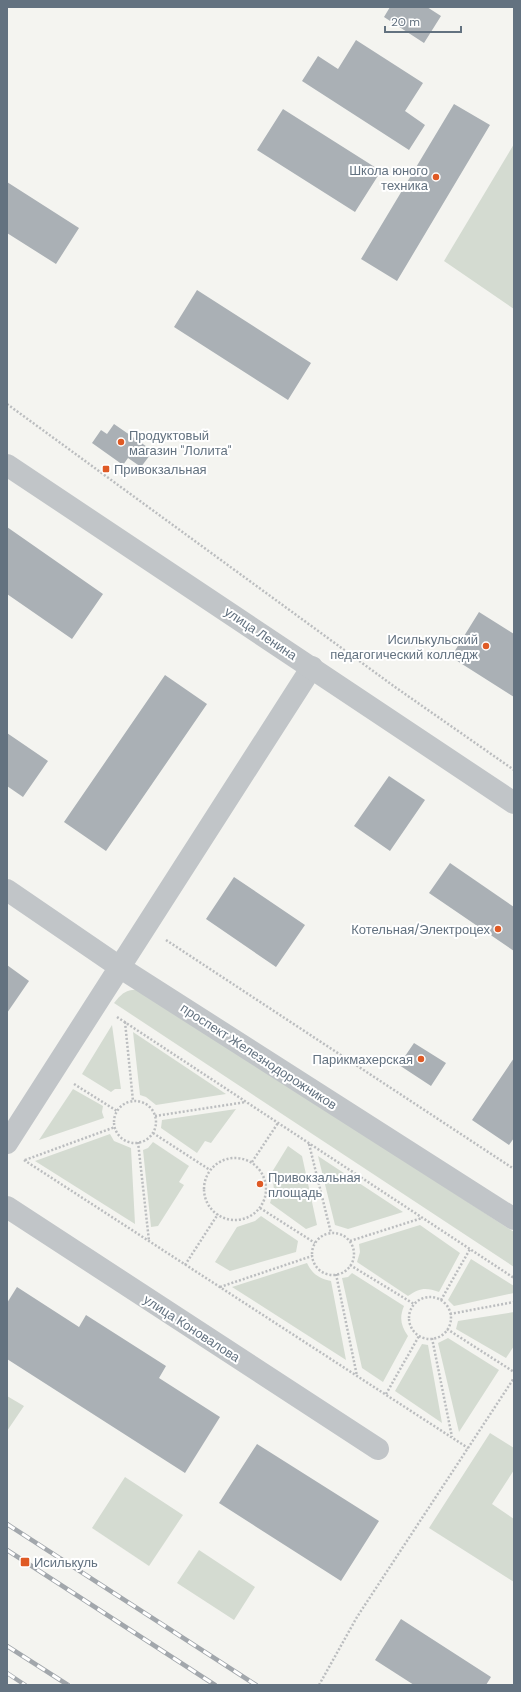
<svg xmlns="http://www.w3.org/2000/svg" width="521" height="1692" viewBox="0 0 521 1692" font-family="'DM Sans',sans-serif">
<rect width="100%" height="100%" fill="#f4f4f0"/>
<path fill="#d4dbd1" d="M514,144V309L444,261Z
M142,989L514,1232V1267L114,1003C124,991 126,990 142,989Z
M112,1025L121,1089H115L111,1092L82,1074Z
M133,1032L226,1094L156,1105L146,1097L140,1095Z
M73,1089L103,1106L102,1112L104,1118L39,1140Z
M236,1109L211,1143L205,1141L197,1153L161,1128L162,1120Z
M110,1134L114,1141L131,1148L135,1224L35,1161Z
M153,1142L189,1166L179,1182L184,1185L158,1226L151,1227L143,1150L148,1148Z
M288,1146L302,1156L317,1225L306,1229L270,1203L274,1190L272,1172Z
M318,1156L403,1212L348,1229L335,1225Z
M261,1216L298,1241L296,1252L230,1271L215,1262L237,1227L255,1221Z
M420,1225L460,1253L439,1292C426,1287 419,1288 408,1296L357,1262L360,1252L359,1244Z
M471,1259L514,1286V1293L454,1306L448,1300Z
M307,1263C312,1274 320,1279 331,1281L346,1360L232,1287Z
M352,1273L404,1306C399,1318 401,1326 408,1336L383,1382L362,1368L342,1278L348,1277Z
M514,1312V1346L506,1358L456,1329L458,1321Z
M448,1338L499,1370L459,1432L438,1343Z
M422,1344L428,1345L442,1423L395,1391Z
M7,1396L24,1406L7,1431Z
M490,1433L514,1448V1470L492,1504L514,1519V1582L429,1528Z
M125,1477L183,1515L149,1566L92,1528Z
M199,1550L255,1587L234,1620L177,1583Z"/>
<path fill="#aab0b5" d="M390,7H427L441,16L424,43L384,17Z
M356,40L423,83L405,111L425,125L409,150L302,81L318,56L338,69Z
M454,104L490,125L397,281L361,259Z
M283,109L381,171L355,212L257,150Z
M7,182L79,228L56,264L7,233Z
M197,290L311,363L288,400L174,327Z
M114,424L153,451L141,467L128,458L123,465L92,443L101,430L107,434Z
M7,527L103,594L72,639L7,594Z
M479,612L514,634V697L451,657Z
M165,675L207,704L106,851L64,822Z
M7,733L48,761L23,797L7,786Z
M389,776L425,800L390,851L354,826Z
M450,863L514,907V951L429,893Z
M234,877L305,925L276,967L206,919Z
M7,965L29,981L7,1013Z
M414,1043L446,1063L431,1086L399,1065Z
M514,1058V1138L509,1145L472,1120Z
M17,1287L79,1327L86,1315L166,1366L159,1378L220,1417L185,1473L7,1359V1303Z
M257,1444L379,1521L341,1581L219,1503Z
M401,1619L491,1677L486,1685H414L375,1660Z"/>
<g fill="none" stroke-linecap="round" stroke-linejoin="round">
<path stroke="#bbbdbf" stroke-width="2.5" stroke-dasharray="2 2" stroke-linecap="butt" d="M7,404L395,687L514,770
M166,940L514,1169
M117,1017L514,1278
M125,1022L133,1101
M74,1084L117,1111
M114 1122a21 21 0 1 1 42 0a21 21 0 1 1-42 0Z
M155,1116L246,1102
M153,1133L210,1170
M138,1142L149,1241
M309,1144L331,1233
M204 1189a31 31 0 1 1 62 0a31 31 0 1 1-62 0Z
M24,1160L468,1448
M25,1160L115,1127
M252,1162L278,1123
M260,1208L315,1243
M312 1254a21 21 0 1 1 42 0a21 21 0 1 1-42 0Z
M350,1241L422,1218
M185,1265L218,1214
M350,1265L414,1304
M336,1274L357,1376
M220,1287L312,1256
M409 1318a21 21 0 1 1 42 0a21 21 0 1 1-42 0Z
M441,1300L470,1249
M450,1314L514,1302
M447,1329L514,1372
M432,1338L452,1437
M386,1394L419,1336
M319,1685L357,1617L514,1378"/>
<path stroke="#c1c5c8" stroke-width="22" d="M7,890L124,970L514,1219
M7,1143L312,667
M7,1207L378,1449"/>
<path stroke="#c1c5c8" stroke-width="22" d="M7,465L514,803"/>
<defs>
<path id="rail" d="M7,1524L256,1685
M7,1550L215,1685
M7,1646L68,1685
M7,1673L25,1685"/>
</defs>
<use href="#rail" stroke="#a2a7ac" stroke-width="4.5"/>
<use href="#rail" stroke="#fff" stroke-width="3" stroke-dasharray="9" stroke-linecap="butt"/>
</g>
<g fill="#df5a25" stroke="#fff" stroke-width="1.5">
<circle cx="436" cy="177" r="4"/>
<circle cx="121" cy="442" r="4"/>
<rect x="102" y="465" width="8" height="8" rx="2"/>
<circle cx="486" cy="646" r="4"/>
<circle cx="498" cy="929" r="4"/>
<circle cx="421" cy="1059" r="4"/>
<circle cx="260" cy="1184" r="4"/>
<rect x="20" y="1557" width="10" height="10" rx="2"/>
</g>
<g text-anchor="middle" stroke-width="4" stroke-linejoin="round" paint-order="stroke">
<g font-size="13" fill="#637280" stroke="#fff" text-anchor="end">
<text x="428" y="175">Школа юного<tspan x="428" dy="15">техника</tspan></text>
<text x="129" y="440" text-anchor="start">Продуктовый<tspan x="129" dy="15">магазин "Лолита"</tspan></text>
<text x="114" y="474" text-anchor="start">Привокзальная</text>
<text x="478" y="644">Исилькульский<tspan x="478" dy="15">педагогический колледж</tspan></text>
<text x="490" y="934">Котельная/Электроцех</text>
<text x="413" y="1064">Парикмахерская</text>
<text x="268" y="1182" text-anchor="start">Привокзальная<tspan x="268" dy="15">площадь</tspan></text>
<text x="34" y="1567" text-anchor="start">Исилькуль</text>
</g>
<g font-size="13" fill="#637280" stroke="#fff">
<text transform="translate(261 633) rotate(34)" y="5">улица Ленина</text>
<text transform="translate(259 1056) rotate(33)" y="5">проспект Железнодорожников</text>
<text transform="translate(192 1328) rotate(33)" y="5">улица Коновалова</text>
</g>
</g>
<rect width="521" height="1692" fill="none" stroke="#637280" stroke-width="16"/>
<path d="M385 26v6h76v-6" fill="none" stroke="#637280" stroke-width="2"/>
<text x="391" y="26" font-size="12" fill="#637280" stroke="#ffffff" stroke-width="3" paint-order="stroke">20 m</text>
</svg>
